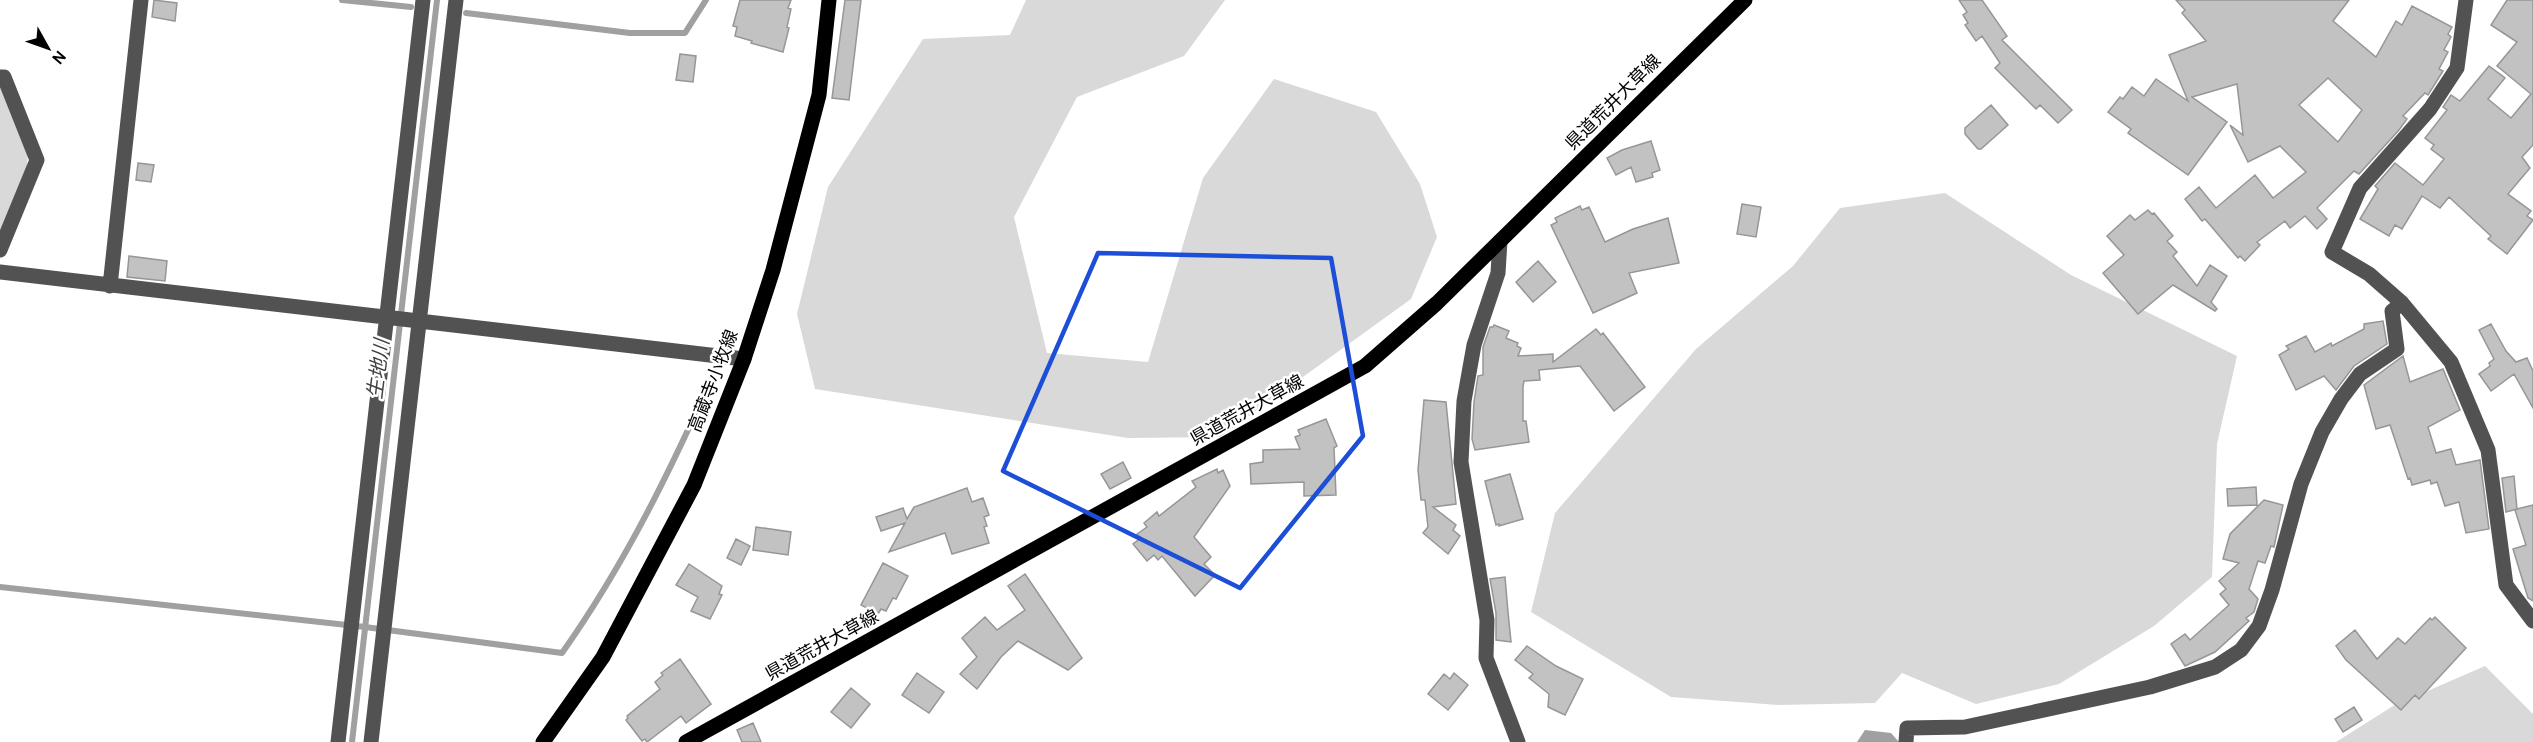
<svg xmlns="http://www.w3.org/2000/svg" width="2533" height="742" viewBox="0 0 2533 742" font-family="Overpass,'Noto Sans JP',sans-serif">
<rect width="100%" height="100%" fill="#fff"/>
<path fill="#d9d9d9" d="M1026,0H1225L1184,56L1077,97L1014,217L1047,353L1148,362L1203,178L1274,79L1376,112L1420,184L1437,237L1411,299L1220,437L1128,438L815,389L797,314L828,187L923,39L1010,35Z
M0,86L28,151L27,166L0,233Z
M1945,193L2071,275L2237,356L2217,444L2212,577L2154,626L2059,684L1976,704L1902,673L1875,703L1778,705L1671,697L1531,612L1555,513L1696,349L1793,266L1840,208Z
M2485,666L2533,714V742H2336L2393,706Z"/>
<path fill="#a0a0a0" d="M1865,730L1891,733L1899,742H1857Z"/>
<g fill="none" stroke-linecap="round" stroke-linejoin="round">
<path stroke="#a0a0a0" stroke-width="6" d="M342,0L411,7
M466,13L630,33H685L706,0
M0,587L365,627L562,653C625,564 672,468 716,368
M352,742L437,0"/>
</g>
<path fill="#c2c2c2" stroke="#969696" stroke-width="1.5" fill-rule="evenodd" d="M154,0L177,3L175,21L152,17Z
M740,0H791L788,8L791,9L787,27L789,28L783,52L751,43L752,41L735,36L737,27L733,26Z
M845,0H861L849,100L832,98Z
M1959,0H1982L2007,36L2002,40L2072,110L2058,123L2040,105L2036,109L1995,68L2000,63L1982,36L1976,41L1965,25L1968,23L1963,15L1967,12Z
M2176,0H2349L2333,21L2376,57L2396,21L2402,25L2412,6L2452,27L2448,34L2451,37L2444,50L2448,52L2439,69L2443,71L2428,95L2425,93L2403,116L2407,119L2399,130L2359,174L2354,171L2317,208L2327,219L2317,229L2305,216L2290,228L2285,221L2257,242L2260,245L2245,261L2240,256L2238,258L2205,219L2202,221L2185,199L2199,187L2216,208L2255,175L2273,198L2306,172L2280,146L2248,162L2230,125L2243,135L2237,84L2192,97L2227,122L2188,175L2128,133L2131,129L2108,112L2120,97L2123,99L2132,87L2144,96L2156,79L2188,101L2169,55L2206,41L2182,13L2185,10ZM2328,78L2362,110L2338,142L2299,105Z
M2507,0H2533V145L2522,157L2530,168L2508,194L2531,211L2527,216L2533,220L2507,254L2488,239L2491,236L2449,197L2440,208L2422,196L2402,229L2395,225L2389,236L2360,219L2378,189L2375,186L2395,163L2423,185L2444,159L2431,149L2434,145L2425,138L2447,110L2443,107L2451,95L2460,101L2489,66L2505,78L2488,99L2511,118L2531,94L2497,66L2517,42L2491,25Z
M680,54L696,56L693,82L676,80Z
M1991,105L2008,125L1981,149H1978L1965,134V128Z
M1651,141L1660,170L1652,173L1653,177L1636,182L1631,167L1616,175L1607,158L1622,150Z
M138,163L154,165L151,182L136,180Z
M1742,204L1761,207L1756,237L1737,234Z
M1580,206L1582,210L1589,207L1605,242L1633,229L1668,218L1679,263L1629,273L1637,293L1593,313L1551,225L1557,222L1555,218Z
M2148,210L2152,214L2154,213L2173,236L2167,241L2177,252L2173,256L2197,286L2210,265L2227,276L2211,302L2217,309L2215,311L2173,285L2138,314L2103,273L2124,255L2107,236L2130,215L2135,220Z
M129,256L167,261L165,281L127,277Z
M1538,261L1556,282L1533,302L1516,282Z
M2383,321L2387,344L2354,366L2336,390L2324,376L2296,390L2279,355L2289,349L2286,346L2306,336L2315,352L2331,343L2332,346L2364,329V324Z
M2491,324L2506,351L2516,362L2527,358L2533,371V408L2514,374L2491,391L2479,374L2490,366L2489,363L2494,359L2479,330Z
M1494,325L1509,331L1506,338L1518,343L1517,346L1521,348L1518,356L1553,354V362L1596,329L1601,335L1603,333L1645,387L1614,411L1580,366L1539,370L1540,380L1524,381L1523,387V421H1526L1529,442L1475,450L1472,439L1474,402L1478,376L1483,375V347L1490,327H1493Z
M2403,356L2410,382L2443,369L2460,410L2428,427L2436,453L2451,449L2456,465L2480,460L2489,529L2466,533L2459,502L2445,506L2437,482L2431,484L2430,480L2412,485L2410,478L2408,479L2390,425L2376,429L2364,385Z
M1424,400L1446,402L1456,504L1433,507L1456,525L1453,530L1460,536L1448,554L1423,533L1428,527L1425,500H1421L1418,470Z
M1326,419L1337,446L1334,448L1336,495L1304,496V482L1251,484L1250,464L1263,462V450L1300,449L1295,437L1300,435L1298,430Z
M1123,462L1131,478L1110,489L1101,474Z
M1217,469L1218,473L1223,470L1230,486L1194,537L1211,557L1204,564L1215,575L1195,596L1162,556L1158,560L1154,555L1147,561L1133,544L1141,538L1137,534L1147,527L1144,523L1157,512L1159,516L1196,487L1192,481Z
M1510,474L1523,519L1499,526V524L1496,525L1485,481Z
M2514,476L2517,509L2533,505V601L2528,598L2513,549L2526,545L2515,510L2517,509L2506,512L2502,478Z
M2256,487L2257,505L2228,506L2227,489Z
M967,488L972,502L983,498L989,515L984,517L987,526L984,527L989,543L952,554L945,533L889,552L905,523L881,531L876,517L903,508L907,519L914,507Z
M2264,500L2283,505L2274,547L2271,546L2265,563L2258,561L2249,589L2258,599L2254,612L2246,618L2249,621L2215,652L2185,666L2171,644L2185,634L2190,640L2229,605L2220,594L2226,589L2219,581L2239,563L2223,559L2230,534Z
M756,527L791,532L788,555L753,550Z
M736,539L750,546L741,565L727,558Z
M883,563L908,576L896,599L893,598L886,611L881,609L878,614L861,605Z
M689,564L722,586L719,594L722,595L710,619L691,611L698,597L676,585Z
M1025,574L1082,658L1068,670L1018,641L1001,657L977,689L960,674L977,657L962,638L985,617L997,630L1025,610L1008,586Z
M1505,577L1508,612L1511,642L1496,640V613L1490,579Z
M2435,617L2466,648L2419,699L2415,695L2401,710L2346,660L2336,646L2355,630L2377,659L2398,638L2405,644L2430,618L2432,620Z
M1527,646L1556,666L1583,679L1565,715L1548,707L1549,694L1529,678L1533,674L1515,660Z
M680,659L711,704L686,723L681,716L647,742L645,739L642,741L626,720L628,718L627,716L660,689L655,682L663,675L661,673Z
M917,673L944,692L929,713L902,695Z
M1454,673L1468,685L1448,710L1428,694L1444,674L1450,679Z
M851,688L870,704L851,728L831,712Z
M2354,707L2362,720L2343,732L2335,719Z
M753,723L761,742H742L737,730Z"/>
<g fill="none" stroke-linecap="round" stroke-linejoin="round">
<path stroke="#525252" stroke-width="15" d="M2466,0L2457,68L2430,109L2360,188L2332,252L2369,274L2402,303L2451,362L2488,450L2506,585L2533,621
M0,77H4L37,160L0,250
M1500,241L1498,273L1474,345L1464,401L1461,462L1487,620L1486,658L1518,742
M0,272L744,359
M110,286L141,0
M338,742L423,0
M371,742L456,0
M1906,742L1907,728L1965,727L2150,687L2215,667L2241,650L2259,626L2272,590L2301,484L2322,432L2341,399L2360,374L2397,349L2392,311L2402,303"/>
<path stroke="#000" stroke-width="15" d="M543,742L603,657L694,485L744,359L773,270L819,95L829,0
M686,742L1365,366L1437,303L1745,0"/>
</g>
<path fill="none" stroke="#1d4ed8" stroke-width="4.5" stroke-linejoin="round" d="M1098,253L1331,258L1363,436L1240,588L1003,471Z"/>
<g text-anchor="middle" stroke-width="5" stroke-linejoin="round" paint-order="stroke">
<g font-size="18" fill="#000" stroke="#fff">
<text transform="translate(1613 102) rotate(-45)" y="6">県道荒井大草線</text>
<text transform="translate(713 381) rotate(-69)" y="6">高蔵寺小牧線</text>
<text transform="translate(1247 410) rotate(-29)" y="6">県道荒井大草線</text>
<text transform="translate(822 645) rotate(-29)" y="6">県道荒井大草線</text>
</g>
<g font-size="20" font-style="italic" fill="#414141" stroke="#fff">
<text transform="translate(378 369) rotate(-83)" y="7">生地川</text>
</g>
</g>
<g transform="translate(48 48) rotate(130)" stroke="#ffffff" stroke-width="4.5" paint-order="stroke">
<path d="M0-4.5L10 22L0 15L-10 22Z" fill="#000000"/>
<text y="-9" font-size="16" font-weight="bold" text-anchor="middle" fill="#000000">N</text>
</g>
</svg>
